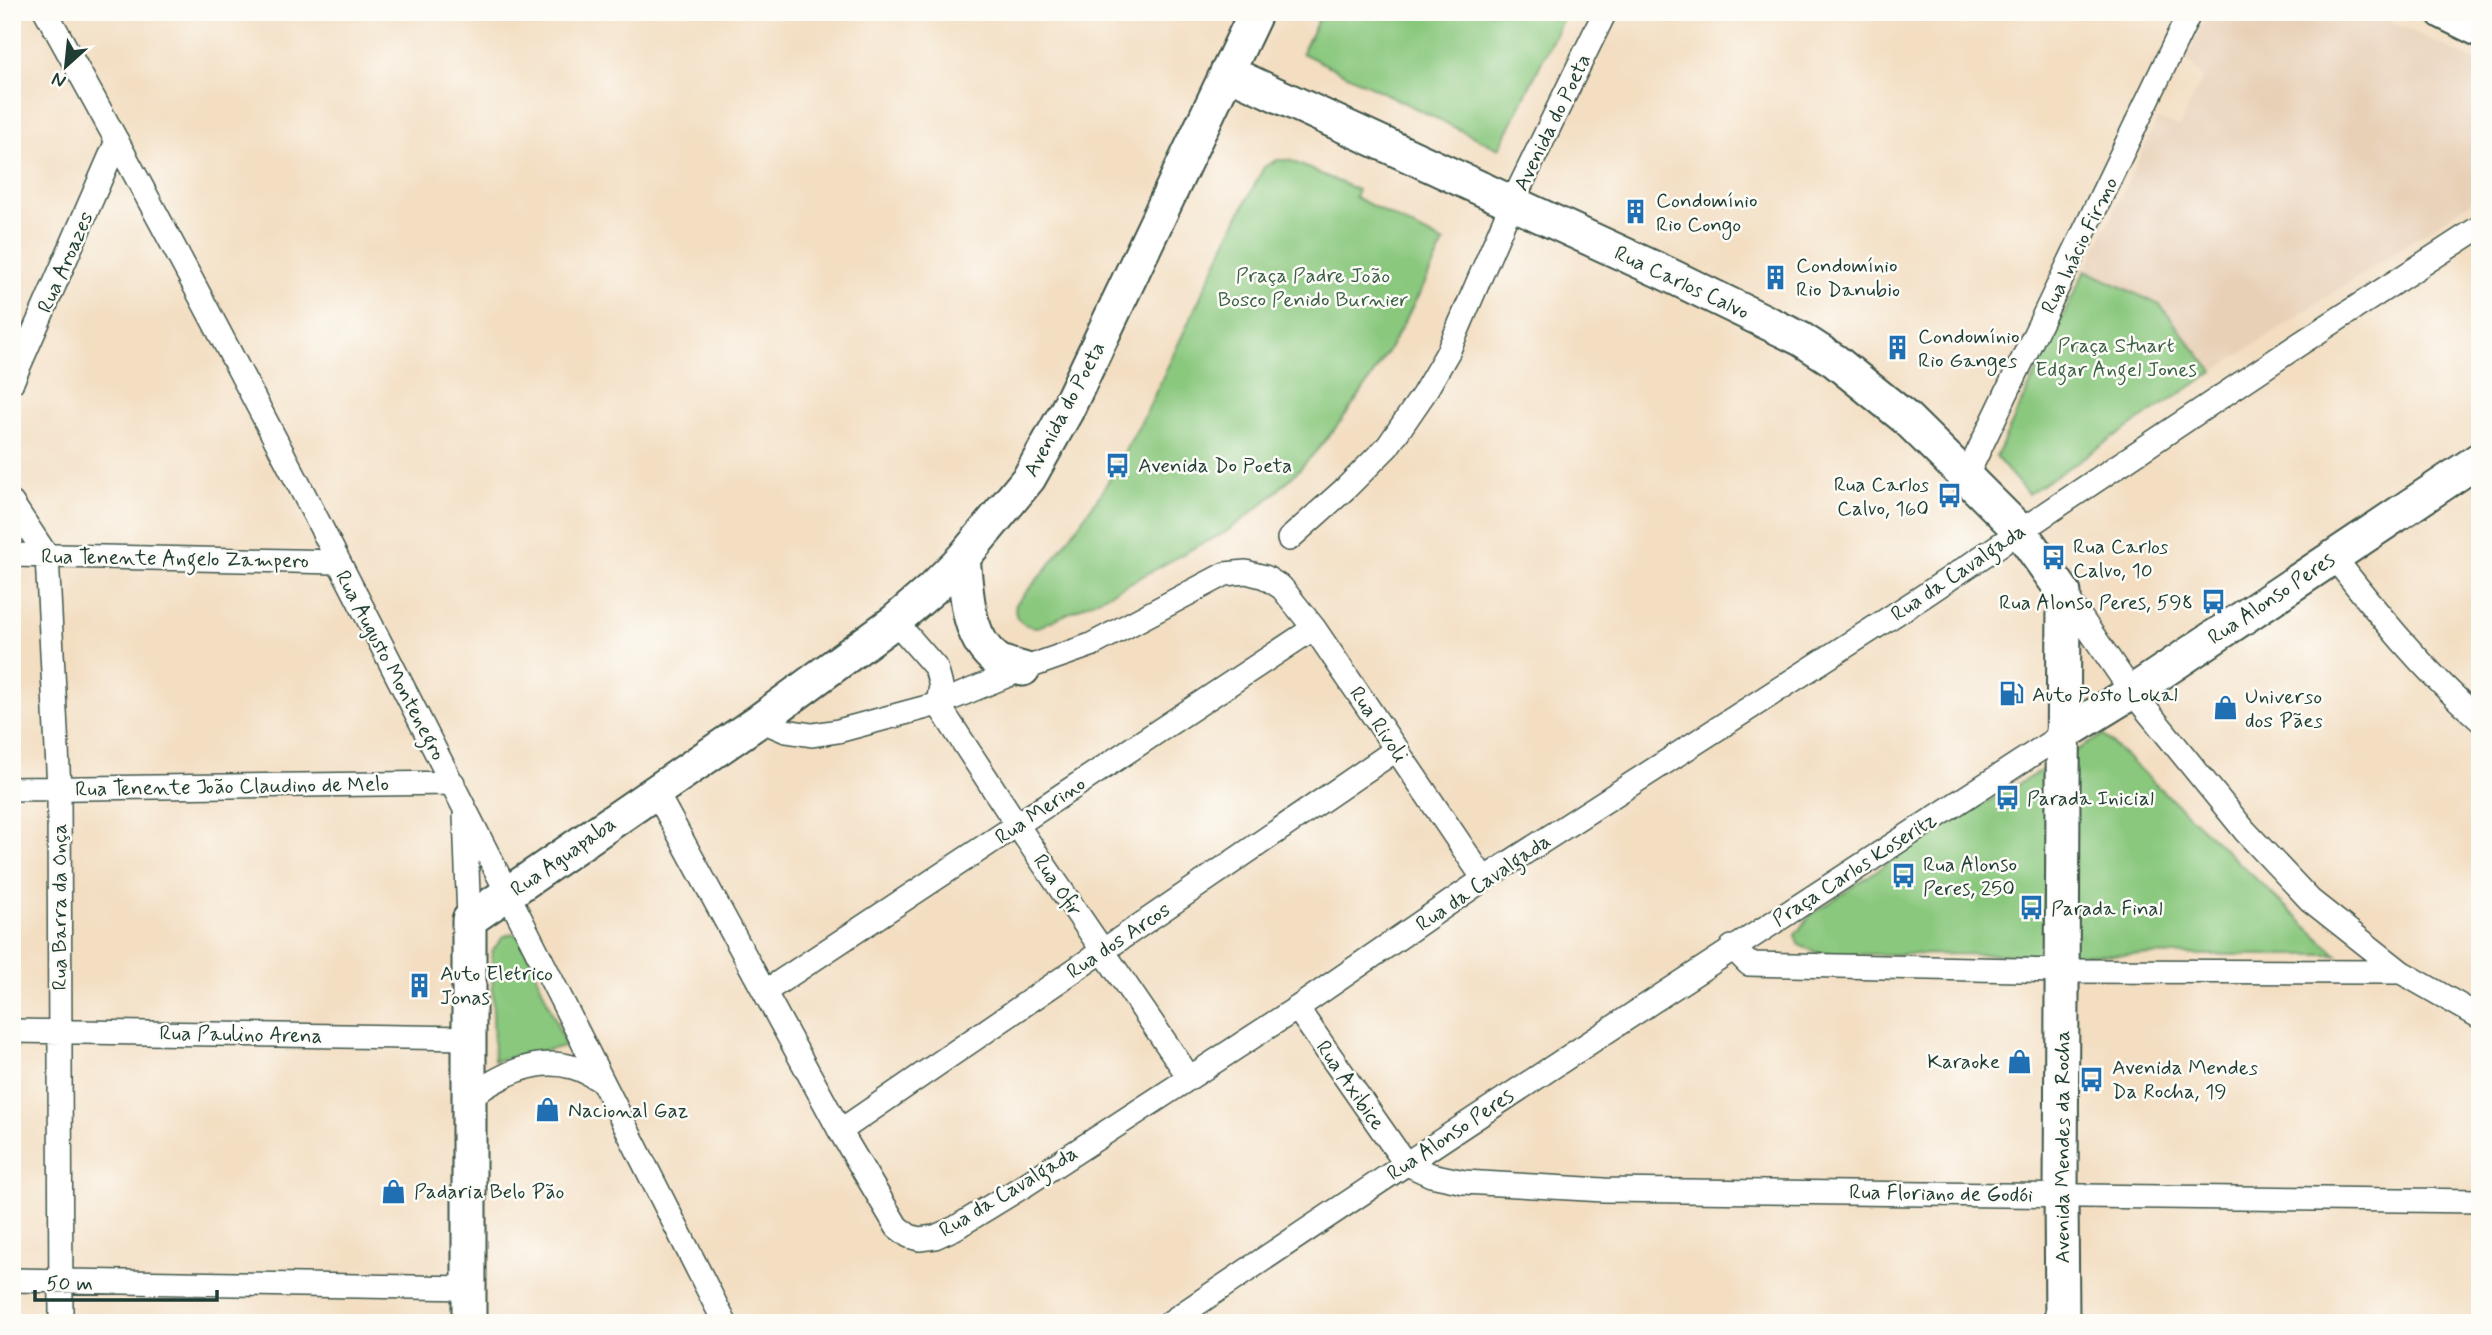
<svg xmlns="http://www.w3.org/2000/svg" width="2492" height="1335" viewBox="0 0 2492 1335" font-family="Mynerve,sans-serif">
<rect width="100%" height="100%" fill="#fdfcf7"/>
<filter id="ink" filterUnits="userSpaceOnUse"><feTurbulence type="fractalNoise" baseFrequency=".0143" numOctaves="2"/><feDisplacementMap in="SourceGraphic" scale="14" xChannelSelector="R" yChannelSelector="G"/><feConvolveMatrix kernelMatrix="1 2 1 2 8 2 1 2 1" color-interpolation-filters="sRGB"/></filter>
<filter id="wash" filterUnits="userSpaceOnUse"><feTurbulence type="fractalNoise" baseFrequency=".00686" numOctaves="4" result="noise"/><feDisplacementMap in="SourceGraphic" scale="28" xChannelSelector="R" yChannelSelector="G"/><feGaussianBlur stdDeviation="1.57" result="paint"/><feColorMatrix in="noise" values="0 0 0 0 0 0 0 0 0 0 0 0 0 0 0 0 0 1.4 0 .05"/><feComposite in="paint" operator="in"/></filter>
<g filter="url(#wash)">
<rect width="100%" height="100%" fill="#f3dec2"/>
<path fill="#e8d0b7" d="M2208,12H2370L2480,63V196L2213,372L2160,305L2086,270L2157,120L2180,126L2187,111L2203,77L2186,58Z"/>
<path fill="#8ac87e" stroke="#548259" stroke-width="2" d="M1322,12H1566L1499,149L1302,53Z
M1277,160H1289L1358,190L1355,197L1444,243C1392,355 1329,462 1224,533C1213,539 1201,543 1190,550C1141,578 1091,604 1038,627C1024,627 1012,619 1016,604L1048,567L1102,492L1145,415L1236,221L1264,167Z
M2085,270L2160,305L2213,372L2028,494L1996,457Z
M2103,735L2337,955L1820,954L1799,945L1795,935L1811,915L1923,839Z
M512,933L521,938L566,1046L494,1061L492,951L503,937Z"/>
</g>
<g filter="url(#ink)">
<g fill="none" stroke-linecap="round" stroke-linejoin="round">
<defs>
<path id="street" d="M46,12C285,442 502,885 725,1323
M12,382L117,141
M1966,477L2190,12
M12,503L47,556L59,788L61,1323
M1289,539L1346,488L1388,446L1423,395L1448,352L1512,203L1605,12
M12,555L337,562
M2333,556C2378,614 2424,671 2480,720
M2064,593L2132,692L2245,831L2310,900L2401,972L2480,1017
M895,621L936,668L941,686L938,704L1017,825L1189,1077
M760,720L786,731L812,735L838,731L938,704L1023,669L1091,645L1225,574L1246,572L1265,577L1282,588L1314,628L1484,879
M12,789L453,783
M656,792L840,1131L897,1227L909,1236L919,1239L935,1237L955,1228L1022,1187L1297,1008L1484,879L1922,597L2301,343L2480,227
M465,815L469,920
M1732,947L1749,964L2062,971L2401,972
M766,991L1314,628
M1297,1008L1405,1163L1431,1175L1464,1182L1604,1190L2480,1201
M12,1031L469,1038
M469,1097C499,1077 534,1056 572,1067C582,1069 592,1076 602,1081
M840,1131L1397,749
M12,1280L469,1288
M1169,1323C1464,1123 1763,929 2062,735"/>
<path id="secondary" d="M2443,12L2480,30
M1227,72L1667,274L1801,339L1835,361L1907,419L1966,477L2020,531L2064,593L2061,1194L2062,1323
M963,558C967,591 966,638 997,660C1004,664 1015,667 1023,669
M2062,735L2132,692L2480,459
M469,1323V920L760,720L895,621L932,589L963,558L1029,478L1067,410L1256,12"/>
</defs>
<use href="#street" stroke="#3f5549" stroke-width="26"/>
<use href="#secondary" stroke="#3f5549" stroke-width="37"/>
<use href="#street" stroke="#fff" stroke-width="23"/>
<use href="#secondary" stroke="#fff" stroke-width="33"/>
</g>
</g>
<defs>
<symbol id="building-bare" viewBox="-9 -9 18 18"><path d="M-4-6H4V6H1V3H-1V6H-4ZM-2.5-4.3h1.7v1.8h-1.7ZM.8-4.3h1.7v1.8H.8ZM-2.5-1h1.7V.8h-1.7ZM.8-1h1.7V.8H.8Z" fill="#1f6fb2" stroke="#fdfcf7" stroke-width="2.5" paint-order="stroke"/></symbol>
<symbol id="bus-bare" viewBox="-9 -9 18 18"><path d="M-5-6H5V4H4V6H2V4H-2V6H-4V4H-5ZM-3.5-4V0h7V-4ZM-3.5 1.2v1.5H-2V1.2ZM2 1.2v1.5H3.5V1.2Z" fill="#1f6fb2" stroke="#fdfcf7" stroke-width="2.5" paint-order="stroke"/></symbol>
<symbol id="fuel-bare" viewBox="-9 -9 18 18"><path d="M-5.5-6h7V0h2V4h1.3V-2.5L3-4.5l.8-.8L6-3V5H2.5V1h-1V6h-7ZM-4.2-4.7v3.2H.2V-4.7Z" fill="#1f6fb2" stroke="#fdfcf7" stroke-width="2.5" paint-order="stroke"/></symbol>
<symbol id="shop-bare" viewBox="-9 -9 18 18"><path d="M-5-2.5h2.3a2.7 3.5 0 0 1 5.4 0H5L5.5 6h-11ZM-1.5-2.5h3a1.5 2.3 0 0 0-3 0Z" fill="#1f6fb2" stroke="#fdfcf7" stroke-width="2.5" paint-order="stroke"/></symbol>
</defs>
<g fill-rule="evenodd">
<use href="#building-bare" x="1618" y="194" width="35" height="35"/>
<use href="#building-bare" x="1758" y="260" width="35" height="35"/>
<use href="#building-bare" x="1880" y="330" width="35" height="35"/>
<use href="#bus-bare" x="1100" y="448" width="35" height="35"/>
<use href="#bus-bare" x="1932" y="478" width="35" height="35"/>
<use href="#bus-bare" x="2036" y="540" width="35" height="35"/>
<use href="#bus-bare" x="2196" y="584" width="35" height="35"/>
<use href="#fuel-bare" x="1994" y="676" width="35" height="35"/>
<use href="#shop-bare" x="2208" y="690" width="35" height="35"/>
<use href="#bus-bare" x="1990" y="780" width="35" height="35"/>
<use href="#bus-bare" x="1886" y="858" width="35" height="35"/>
<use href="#bus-bare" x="2014" y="890" width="35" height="35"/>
<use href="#building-bare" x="402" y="968" width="35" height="35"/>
<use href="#shop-bare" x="2002" y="1044" width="35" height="35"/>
<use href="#bus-bare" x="2074" y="1062" width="35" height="35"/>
<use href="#shop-bare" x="530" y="1092" width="35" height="35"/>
<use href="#shop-bare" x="376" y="1174" width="35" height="35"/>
</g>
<g text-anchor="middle" stroke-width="5" stroke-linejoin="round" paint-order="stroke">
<g font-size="21" fill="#1f3d34" stroke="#fdfcf7">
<text transform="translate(1552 122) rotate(-64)" y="7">Avenida do Poeta</text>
<text transform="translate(2079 245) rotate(-64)" y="7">Rua Inácio Firmo</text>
<text transform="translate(65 262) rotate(-66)" y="7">Rua Aroazes</text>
<text transform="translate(1682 282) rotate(25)" y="7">Rua Carlos Calvo</text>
<text transform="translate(1064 409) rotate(-62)" y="7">Avenida do Poeta</text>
<text transform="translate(175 558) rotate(1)" y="7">Rua Tenente Angelo Zampero</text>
<text transform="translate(1958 572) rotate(-34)" y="7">Rua da Cavalgada</text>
<text transform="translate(2271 598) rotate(-34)" y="7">Rua Alonso Peres</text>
<text transform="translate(391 665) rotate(62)" y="7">Rua Augusto Montenegro</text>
<text transform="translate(1379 724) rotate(56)" y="7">Rua Rivoli</text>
<text transform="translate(232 786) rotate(-1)" y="7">Rua Tenente João Claudino de Melo</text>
<text transform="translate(1040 810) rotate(-34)" y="7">Rua Merino</text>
<text transform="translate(563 856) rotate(-35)" y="7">Rua Aguapaba</text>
<text transform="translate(1854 869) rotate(-33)" y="7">Praça Carlos Koseritz</text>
<text transform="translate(1483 882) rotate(-34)" y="7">Rua da Cavalgada</text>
<text transform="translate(1058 885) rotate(56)" y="7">Rua Ofir</text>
<text transform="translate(59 907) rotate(-90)" y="7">Rua Barra da Onça</text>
<text transform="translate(1118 940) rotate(-34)" y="7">Rua dos Arcos</text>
<text transform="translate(241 1034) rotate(1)" y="7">Rua Paulino Arena</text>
<text transform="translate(1351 1085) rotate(55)" y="7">Rua Axibice</text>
<text transform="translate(1450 1134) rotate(-34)" y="7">Rua Alonso Peres</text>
<text transform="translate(2062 1147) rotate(-90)" y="7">Avenida Mendes da Rocha</text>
<text transform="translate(1008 1191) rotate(-31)" y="7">Rua da Cavalgada</text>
<text transform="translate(1941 1193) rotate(1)" y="7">Rua Floriano de Godói</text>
</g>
<g font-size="21" fill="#1f3d34" stroke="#fdfcf7" text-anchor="start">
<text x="1656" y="207">Condomínio<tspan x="1656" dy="24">Rio Congo</tspan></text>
<text x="1796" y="272">Condomínio<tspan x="1796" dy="24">Rio Danubio</tspan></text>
<text x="1918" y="343">Condomínio<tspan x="1918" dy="24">Rio Ganges</tspan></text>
<text x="1138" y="472">Avenida Do Poeta</text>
<text x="1929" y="491" text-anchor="end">Rua Carlos<tspan x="1929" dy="24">Calvo, 160</tspan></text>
<text x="2073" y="553">Rua Carlos<tspan x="2073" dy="24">Calvo, 10</tspan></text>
<text x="2193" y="609" text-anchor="end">Rua Alonso Peres, 598</text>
<text x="2032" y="701">Auto Posto Lokal</text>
<text x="2245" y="703">Universo<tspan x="2245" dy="24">dos Pães</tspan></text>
<text x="2027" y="805">Parada Inicial</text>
<text x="1923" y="871">Rua Alonso<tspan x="1923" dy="24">Peres, 250</tspan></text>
<text x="2051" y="915">Parada Final</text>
<text x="440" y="980">Auto Eletrico<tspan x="440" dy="24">Jonas</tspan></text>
<text x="2000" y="1068" text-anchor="end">Karaoke</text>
<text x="2112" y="1074">Avenida Mendes<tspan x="2112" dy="24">Da Rocha, 19</tspan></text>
<text x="568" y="1117">Nacional Gaz</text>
<text x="414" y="1198">Padaria Belo Pão</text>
</g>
<g font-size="21" fill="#3a6046" stroke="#fdfcf7">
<text x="1313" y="282">Praça Padre João<tspan x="1313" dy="24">Bosco Penido Burnier</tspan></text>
<text x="2116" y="352">Praça Stuart<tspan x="2116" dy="24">Edgar Angel Jones</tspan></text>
</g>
</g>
<rect width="2492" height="1335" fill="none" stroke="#fdfcf7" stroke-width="42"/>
<g transform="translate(66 66) rotate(207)" stroke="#fdfcf7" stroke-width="5" paint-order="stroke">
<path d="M0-5L12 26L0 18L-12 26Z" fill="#1f3d34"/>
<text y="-10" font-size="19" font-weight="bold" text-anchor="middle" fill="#1f3d34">N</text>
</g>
<path d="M35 1290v10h182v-10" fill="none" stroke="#1f3d34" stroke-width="3.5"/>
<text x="46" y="1290" font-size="21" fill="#1f3d34" stroke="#fdfcf7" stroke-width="5" paint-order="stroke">50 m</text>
</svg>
